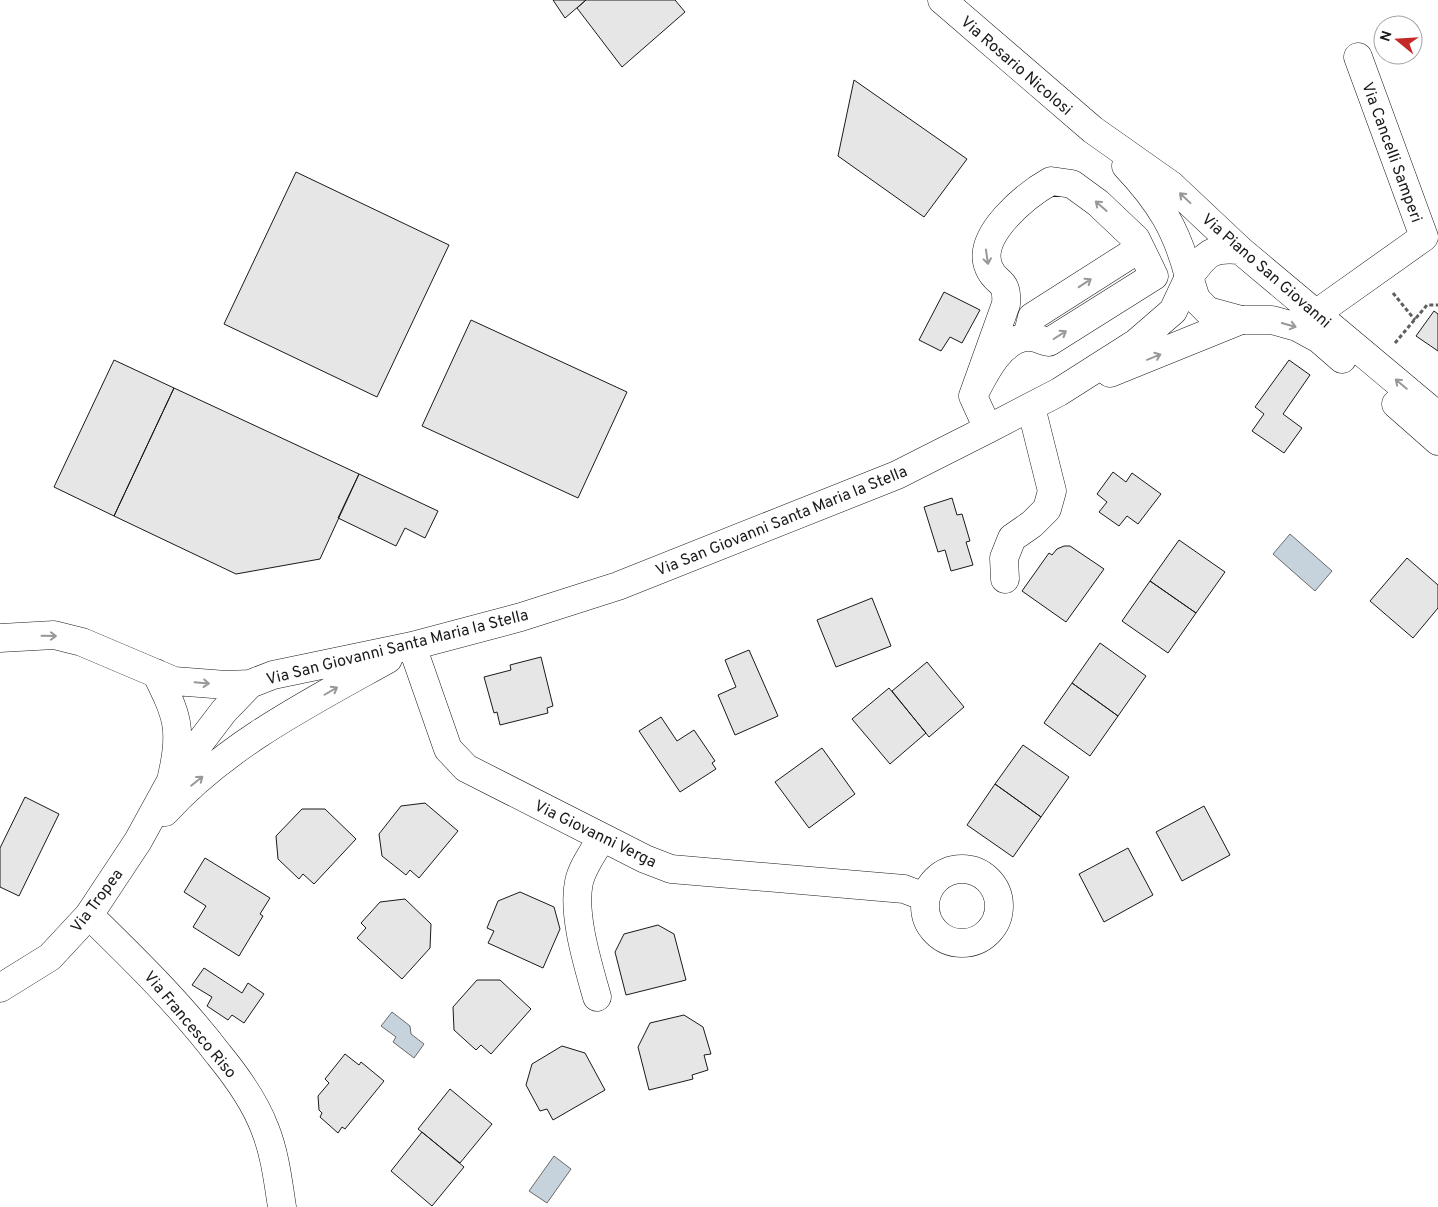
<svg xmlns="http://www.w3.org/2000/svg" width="1438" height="1207" viewBox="0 0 1438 1207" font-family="Overpass,sans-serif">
<rect width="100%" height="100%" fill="#fff"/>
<path fill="#c6d2dc" stroke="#6a6a6a" d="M1290,534L1332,571L1315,591L1273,554Z
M392,1012L410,1026L411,1034L424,1044L414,1058L393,1042L396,1037L381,1026Z
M554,1156L571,1169L547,1203L529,1191Z"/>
<path fill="#e6e6e6" stroke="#1a1a1a" d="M553,0H586L565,18Z
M586,0H675L685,12L622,67L577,8Z
M854,80L967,159L924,217L838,156Z
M296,172L449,245L377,397L224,324Z
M944,292L980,310L962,343L950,337L941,351L919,340Z
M1434,311L1438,314V351L1416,336Z
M471,320L627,392L578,498L422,426Z
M114,360L174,388L114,516L54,487Z
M1289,360L1310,375L1283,414L1302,428L1284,453L1252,431L1264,414L1255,407Z
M174,388L359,474L320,559L236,574L114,516Z
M1113,472L1126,482L1132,473L1161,494L1138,524L1127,516L1119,526L1099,512L1107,502L1097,494Z
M359,474L438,511L425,538L405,528L396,546L338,518Z
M952,498L957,515L962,514L970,541L966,542L973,565L951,571L945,550L938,552L924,507Z
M1179,540L1225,572L1196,613L1150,581Z
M1064,546H1070L1104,569L1066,622L1022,591L1049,553L1052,555L1057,549Z
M1407,558L1438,585V608L1413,638L1370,601Z
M1150,581L1196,613L1168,653L1122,621Z
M872,598L891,646L836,667L817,620Z
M1100,643L1146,676L1118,716L1072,683Z
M749,650L778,716L735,735L718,695L736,687L725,660Z
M541,657L553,706L547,708L548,713L500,725L497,712L494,713L484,677L511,670L510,665Z
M927,662L964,707L929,737L892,691Z
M1072,683L1118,716L1090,756L1044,723Z
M889,688L926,733L890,764L852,719Z
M661,717L677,741L694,730L715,761L712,763L716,769L680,792L639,731Z
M1023,745L1069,777L1041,817L995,784Z
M822,748L855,794L809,828L775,782Z
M995,784L1041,817L1013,857L967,825Z
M25,797L59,814L19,896L0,887V848Z
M425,803L458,831L419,878L410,870L406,875L382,856L379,834L401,806Z
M1204,806L1230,855L1182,881L1156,832Z
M302,809H325L356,839L314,884L303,874L299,879L278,859L276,836Z
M1128,848L1153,895L1104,922L1079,874Z
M205,858L270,898L260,914L263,916L239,956L193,927L206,906L184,892Z
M520,892L554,907L560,929L543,968L488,943L494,931L487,928L498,901Z
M405,899L431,924L430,948L402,979L357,938L366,928L361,923L380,902Z
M658,925L674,934L686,980L626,995L615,952L624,934Z
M204,968L242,993L248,983L264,994L244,1023L232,1015L228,1020L207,1006L212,997L192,985Z
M477,980H500L531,1009L491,1054L481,1045L476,1050L454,1030L453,1007Z
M684,1015L703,1027L711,1054L704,1055L708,1070L692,1075L693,1079L649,1090L638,1047L650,1023Z
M562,1046L585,1053L605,1090L553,1120L547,1109L540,1111L526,1085L532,1064Z
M345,1054L359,1065L361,1062L384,1081L345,1129L342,1127L338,1133L320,1117L322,1113L319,1110L318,1096L329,1083L325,1079Z
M450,1089L492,1124L460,1163L418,1129Z
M422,1132L464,1167L432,1206L391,1171Z"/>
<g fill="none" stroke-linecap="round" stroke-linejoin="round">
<defs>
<path id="minor" d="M1317,313L1424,237L1358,57
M1027,337L1032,317L1134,252L1136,239
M1110,373L1241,320
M973,396C984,375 999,341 1026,337C1033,336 1043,341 1049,342L1154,276L1136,239L1098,203L1072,184L1051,181C1026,195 975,236 989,268C996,285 1008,278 1006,304L973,396L988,429
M1005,579L1004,558L1012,538L1032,524L1047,509L1052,491L1031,407
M0,638L54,635L82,642L174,681L226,685L250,684L273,675L412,646L521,617L618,586L897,475L988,429L1059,392L1136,343L1173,311L1189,277
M412,646L448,749L466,768L645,859L671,869L904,889L925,897
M156,673C177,715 183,729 172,776
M165,812C226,745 309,703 388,659
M925 906a37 37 0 1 1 74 0a37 37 0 1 1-74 0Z
M89,915C135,960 180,1004 219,1055C237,1077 255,1102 265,1129C275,1154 278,1181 282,1207
M0,988L50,957L89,915L138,841L172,779L224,711L250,684
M597,997C588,965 572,914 579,882C582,867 595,850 602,837"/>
<path id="major" d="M942,0L1093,130L1171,185L1240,250L1438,416
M1126,166C1160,202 1177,230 1189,277
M1240,250C1211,247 1206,254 1189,277L1196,299L1208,311L1241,320H1272L1297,327L1319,339L1342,359
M1396,404L1438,441"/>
</defs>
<use href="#minor" stroke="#1a1a1a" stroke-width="29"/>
<use href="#major" stroke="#1a1a1a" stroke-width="29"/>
<path stroke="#5f5f5f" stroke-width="3" stroke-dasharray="4 2.5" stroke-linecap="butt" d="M1393,293L1415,320
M1395,343L1427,305H1438"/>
<use href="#minor" stroke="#fff" stroke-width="28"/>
<use href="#major" stroke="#fff" stroke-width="28"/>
</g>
<defs><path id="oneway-shaft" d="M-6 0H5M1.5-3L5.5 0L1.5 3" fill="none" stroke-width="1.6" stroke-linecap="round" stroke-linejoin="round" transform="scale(1.25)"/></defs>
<g stroke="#989898">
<use href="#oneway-shaft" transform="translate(1185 198) rotate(-137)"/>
<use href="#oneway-shaft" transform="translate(1101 206) rotate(-139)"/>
<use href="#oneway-shaft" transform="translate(987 257) rotate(82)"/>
<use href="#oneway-shaft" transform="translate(1085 283) rotate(-33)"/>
<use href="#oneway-shaft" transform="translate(1289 325) rotate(16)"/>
<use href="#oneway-shaft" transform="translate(1060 335) rotate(-32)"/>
<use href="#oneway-shaft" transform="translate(1154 357) rotate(-22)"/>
<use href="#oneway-shaft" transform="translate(1401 384) rotate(-140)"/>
<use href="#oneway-shaft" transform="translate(49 636) rotate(1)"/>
<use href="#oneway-shaft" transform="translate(202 683) rotate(5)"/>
<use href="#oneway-shaft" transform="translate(331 691) rotate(-30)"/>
<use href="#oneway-shaft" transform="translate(197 781) rotate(-39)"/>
</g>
<g text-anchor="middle" stroke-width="4" stroke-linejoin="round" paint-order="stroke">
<g font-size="16" fill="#1a1a1a" stroke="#fff">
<text transform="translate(1017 65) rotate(41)" y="6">Via Rosario Nicolosi</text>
<text transform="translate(1393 152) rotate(70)" y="6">Via Cancelli Samperi</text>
<text transform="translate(1267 270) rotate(41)" y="6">Via Piano San Giovanni</text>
<text transform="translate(781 520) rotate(-22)" y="6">Via San Giovanni Santa Maria la Stella</text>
<text transform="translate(397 646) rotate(-14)" y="6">Via San Giovanni Santa Maria la Stella</text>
<text transform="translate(596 833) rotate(26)" y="6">Via Giovanni Verga</text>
<text transform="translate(96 900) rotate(-53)" y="6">Via Tropea</text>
<text transform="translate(191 1024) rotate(50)" y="6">Via Francesco Riso</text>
</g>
</g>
<g transform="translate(1398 40) rotate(288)"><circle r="24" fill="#ffffff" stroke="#a3a3a3"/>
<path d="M0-4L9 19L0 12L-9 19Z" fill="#c62828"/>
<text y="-8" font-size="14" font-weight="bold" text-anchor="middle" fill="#1a1a1a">N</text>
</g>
</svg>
